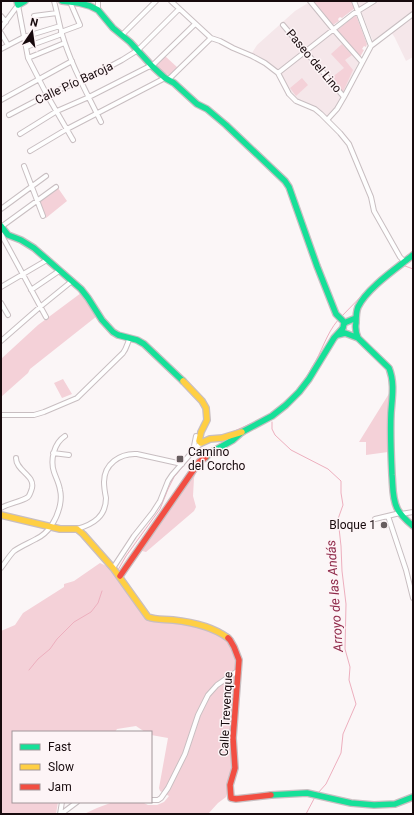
<svg xmlns="http://www.w3.org/2000/svg" width="414" height="815" viewBox="0 0 414 815" font-family="Roboto,sans-serif">
<rect width="100%" height="100%" fill="#fbf6f7"/>
<path fill="#f5e7ea" d="M357,1H413V57L406,61L395,38L390,30L373,41Z
M308,3L359,61L344,94L336,106L327,118L314,106L296,98L289,91L285,82L277,70L264,60L252,53L257,45L295,11Z"/>
<path fill="#f4d1d8" d="M312,1H352L355,8L342,18L340,17L338,19L339,21L333,25Z
M356,15L367,44L366,47L364,46L362,49L364,50L360,57L337,30Z
M342,44L352,55L345,60L353,70L343,92L331,78L344,68L331,54Z
M165,56L178,68L170,76L154,66Z
M302,78L308,85L296,96L290,88Z
M58,188L67,201L46,218L40,201Z
M81,293L97,316L30,369L28,373L1,397V359L38,325Z
M63,379L72,394L62,398L54,383Z
M390,392C389,412 387,432 388,452L366,455V442H359Z
M200,464L203,466L196,473L194,478L193,496L196,507L194,511L146,552L142,551L137,558L136,556Z
M100,563L111,568L147,619L178,623L210,629L218,633L227,641L232,646L234,651L236,661L233,769L228,783L227,794L226,797L218,803L208,814H84L97,808L113,802H142L148,805H157L164,802L169,796L160,791L159,788L168,738L151,735V732H145L136,726L117,729L115,732H13V802H58L56,814H1V631L15,625L23,613L64,587V584L74,581Z"/>
<g fill="none" stroke-linecap="round" stroke-linejoin="round">
<path stroke="#edafbe" stroke-width="1" d="M404,258L413,251
M405,266L413,269
M342,316L375,282L400,261
M278,408C284,401 292,395 298,388C303,382 308,375 312,367C322,352 326,334 338,320
M272,422V429L275,435L291,450L328,469L341,481V493L343,505L338,519L341,546L342,571L346,604L345,649L350,667L349,680L356,704L343,734L341,753L326,784L318,793
M230,433L250,424
M118,570L126,556L160,509L168,489L174,477L196,451L204,445
M29,670L38,659L50,649L57,639L74,622L91,612L98,603L102,591
M306,814L315,797"/>
<defs>
<path id="street" d="M54,1C57,12 59,23 62,34C71,65 87,93 101,122
M98,1V10
M171,1L211,38L220,41L233,48L252,56L265,63L278,73L289,94L296,101L315,109L321,114L340,133L349,144L371,197L374,211L400,257L405,262
M310,1L333,29L362,62
M354,1L371,46
M18,5L28,58L47,95L73,140
M1,16L6,22
M34,16L57,13
M283,25L344,97
M1,28L18,5
M61,32L80,25L70,2
M1,33L8,45
M122,35L156,1
M26,47L62,34
M1,49L24,37L60,26
M28,58L62,44
M278,73L353,14L374,1
M169,79L211,38
M1,100L72,61
M9,115L47,95L96,74L122,60L138,50L179,9
M327,120L337,109L344,97L371,46L413,14
M20,134L57,111L89,97L148,67L152,66L195,24
M30,151L67,129L165,78
M24,166L43,216
M1,209L46,176
M1,227L56,187
M1,234L46,317
M1,287L47,260
M31,290L59,271
M1,303L8,315
M1,341L40,307L72,281
M1,415H34L44,412L77,398L123,353C127,348 127,343 130,338
M193,451L196,436
M53,453L69,455
M1,508C9,503 21,502 28,497C30,495 31,491 32,488C35,475 16,471 16,458
M401,514L413,512
M388,516L406,570L413,598
M375,519L400,513
M77,529C94,524 106,516 106,498C105,493 104,487 104,482C104,464 120,453 137,454L182,464
M1,568C5,563 9,556 14,551C21,546 29,543 36,539C49,533 57,519 60,505C61,500 61,494 60,490C59,483 56,478 54,472C50,460 54,443 65,436
M113,568L134,536L153,512L160,501L168,481L172,475L193,451L201,443
M151,800H158L161,798L168,788L185,754L198,715L208,695L217,685L239,670
M60,814L62,802
M61,814L77,802"/>
<path id="fast" d="M17,1L18,5L25,1
M62,1L79,3L90,6L98,10L113,28L130,42L152,66L165,78L174,83L197,104L207,109L226,125L285,181L289,187L317,266L336,314L345,323
M1,226L8,235L21,240L34,248L81,289L88,298L102,320L113,332L118,335L137,340L144,344L183,381
M337,335L345,333L358,338L389,368C395,383 392,398 391,413C390,434 391,454 392,475C393,485 392,498 397,508C400,515 407,521 413,526
M358,338C356,333 355,328 356,323C356,317 356,312 358,307C367,288 397,268 413,255
M206,457L210,453L233,440L242,432L272,416L286,405L299,392L309,379L334,338L343,328L344,323L356,318
M271,795L307,793L351,803L374,805L395,804L413,797"/>
<path id="slow" d="M183,381L202,401L206,408L207,420L201,432L199,441L201,443L210,439L222,438L242,432
M1,515L60,529H77L83,534L113,568L148,617C156,620 164,619 173,620C192,622 212,626 228,638"/>
<path id="jam" d="M120,576L199,462L206,457
M228,638L230,640L234,647L239,660L233,738L235,768L230,785L231,798L236,799L271,795"/>
</defs>
<use href="#street" stroke="#c8bec1" stroke-width="6"/>
<use href="#fast" stroke="#c8bec1" stroke-width="8"/>
<use href="#slow" stroke="#c8bec1" stroke-width="8"/>
<use href="#jam" stroke="#c8bec1" stroke-width="8"/>
<use href="#street" stroke="#fefefe" stroke-width="4"/>
<use href="#fast" stroke="#16e098" stroke-width="5.5"/>
<use href="#slow" stroke="#ffcf43" stroke-width="5.5"/>
<use href="#jam" stroke="#f24e42" stroke-width="5.5"/>
</g>
<g fill="#675d5f" stroke="#fdf4f6" stroke-width="1.5">
<rect x="176" y="455" width="8" height="8" rx="2"/>
<circle cx="384" cy="525" r="4"/>
</g>
<g text-anchor="middle" stroke-width="3" stroke-linejoin="round" paint-order="stroke">
<g font-size="12" fill="#170a0d" stroke="#fdf4f6">
<text transform="translate(314 61) rotate(50)" y="4">Paseo del Lino</text>
<text transform="translate(74 83) rotate(-25)" y="4">Calle Pío Baroja</text>
<text transform="translate(226 714) rotate(-87)" y="4">Calle Trevenque</text>
</g>
<g font-size="12" fill="#170a0d" stroke="#fdf4f6" text-anchor="start">
<text x="188" y="456">Camino<tspan x="188" dy="14">del Corcho</tspan></text>
<text x="376" y="529" text-anchor="end">Bloque 1</text>
</g>
<g font-size="13" font-style="italic" fill="#8f2a4a" stroke="#fdf4f6">
<text transform="translate(334 596) rotate(-94)" y="5">Arroyo de las Andás</text>
</g>
</g>
<rect width="414" height="815" fill="none" stroke="#170a0d" stroke-width="4"/>
<rect x="12" y="731" width="140" height="72" fill="#fdf4f6" stroke="#a19699"/>
<rect x="20" y="744" width="20" height="6" fill="#16e098" stroke="#a19699"/>
<text x="48" y="751" font-size="12" fill="#170a0d">Fast</text>
<rect x="20" y="764" width="20" height="6" fill="#ffcf43" stroke="#a19699"/>
<text x="48" y="771" font-size="12" fill="#170a0d">Slow</text>
<rect x="20" y="784" width="20" height="6" fill="#f24e42" stroke="#a19699"/>
<text x="48" y="791" font-size="12" fill="#170a0d">Jam</text>
<g transform="translate(32 32) rotate(13)" stroke="#fdf4f6" stroke-width="3" paint-order="stroke">
<path d="M0-3L7 15L0 10L-7 15Z" fill="#170a0d"/>
<text y="-6" font-size="11" font-weight="bold" text-anchor="middle" fill="#170a0d">N</text>
</g>
</svg>
